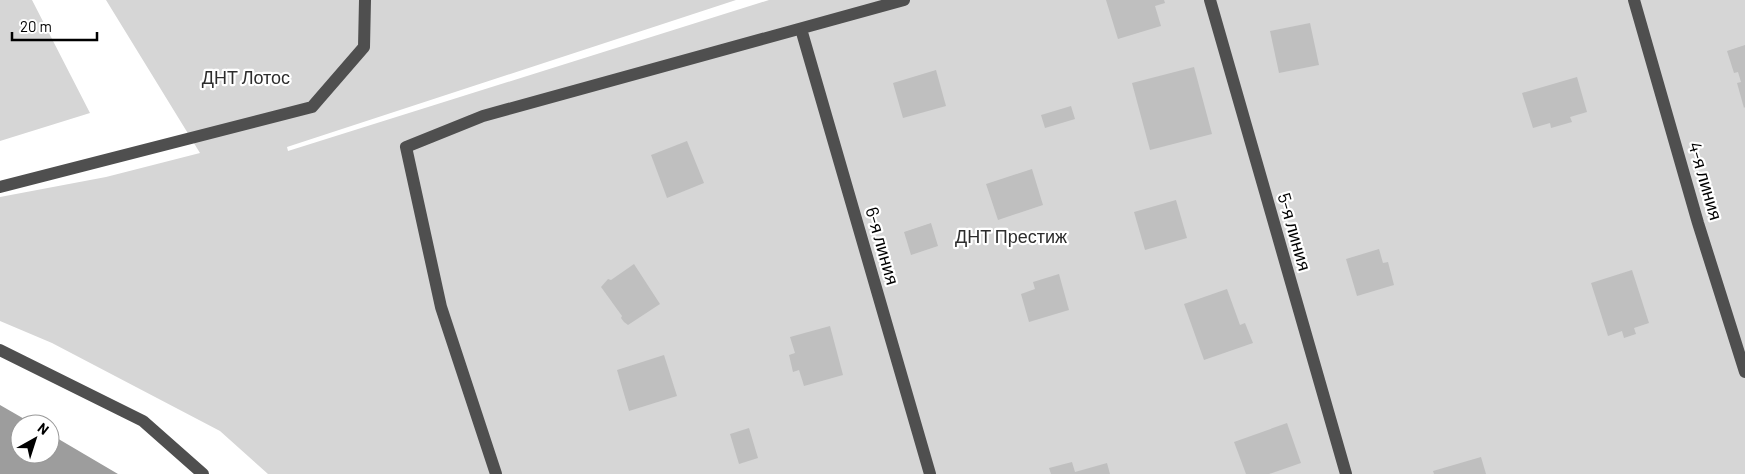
<svg xmlns="http://www.w3.org/2000/svg" width="1745" height="474" viewBox="0 0 1745 474" font-family="Barlow,sans-serif">
<rect width="100%" height="100%" fill="#fff"/>
<path fill="#d6d6d6" d="M0,0H32L90,113L0,141Z
M106,0H736L287,147L288,151L769,0H1745V474H268L220,431L52,343L0,321V197L106,177L200,153Z"/>
<path fill="#9d9d9d" d="M0,405L33,424H20V454H50V434L118,474H0Z"/>
<path fill="#bfbfbf" d="M1106,0H1164L1165,3L1155,6L1161,26L1118,39Z
M1310,23L1319,65L1279,73L1270,31Z
M1745,45V107L1744,108L1737,83L1741,82L1738,72L1734,73L1727,51Z
M1194,67L1212,134L1150,150L1132,83Z
M936,70L946,106L903,118L893,83Z
M1577,77L1587,112L1570,117L1572,122L1551,128L1550,123L1533,128L1522,93Z
M1071,106L1075,119L1045,128L1041,115Z
M687,141L704,183L667,198L651,155Z
M1032,169L1043,205L998,220L986,184Z
M1176,200L1187,238L1145,250L1134,212Z
M931,223L938,246L911,255L904,232Z
M1379,249L1383,263L1388,262L1394,285L1357,296L1346,259Z
M634,264L660,304L628,325L624,322L621,318L622,316L601,287L608,279L611,280Z
M1632,270L1649,323L1634,328L1636,334L1624,338L1622,331L1608,336L1591,283Z
M1059,274L1069,310L1029,322L1021,294L1035,289L1033,282Z
M1227,289L1240,325L1245,323L1253,343L1204,360L1184,304Z
M830,326L843,375L804,386L799,370L793,372L789,355L795,353L790,337Z
M664,355L677,396L629,411L617,370Z
M1287,423L1301,463L1269,474H1246L1234,442Z
M749,428L758,458L739,464L730,434Z
M1481,457L1486,474H1434L1433,471Z
M1072,462L1075,472L1107,463L1110,474H1051L1049,468Z"/>
<g fill="none" stroke-linecap="round" stroke-linejoin="round">
<path stroke="#4f4f4f" stroke-width="12" d="M1210,0L1346,474
M1634,0L1698,223L1745,372
M801,29L930,474
M0,187L312,107L364,47L365,0
M0,350L143,421L203,474
M496,474L441,307L406,147L483,116L904,0"/>
</g>
<g text-anchor="middle" stroke-width="4.5" stroke-linejoin="round" paint-order="stroke">
<g font-size="18" fill="#2d2d2d" stroke="#fff">
<text x="246" y="84">ДНТ Лотос</text>
<text x="1011" y="243">ДНТ Престиж</text>
</g>
<g font-size="18" fill="#000" stroke="#fff">
<text transform="translate(1705 181) rotate(74)" y="6">4-я линия</text>
<text transform="translate(1294 232) rotate(74)" y="6">5-я линия</text>
<text transform="translate(882 246) rotate(74)" y="6">6-я линия</text>
</g>
</g>
<g transform="translate(35 439) rotate(39)"><circle r="24" fill="#ffffff" stroke="#999999"/>
<path d="M0-4L9 19L0 12L-9 19Z" fill="#000000"/>
<text y="-8" font-size="14" font-weight="bold" text-anchor="middle" fill="#000000">N</text>
</g>
<path d="M12 32v8h85v-8" fill="none" stroke="#000000" stroke-width="2.5"/>
<text x="20" y="32" font-size="15" fill="#000000" stroke="#ffffff" stroke-width="4" paint-order="stroke">20 m</text>
</svg>
